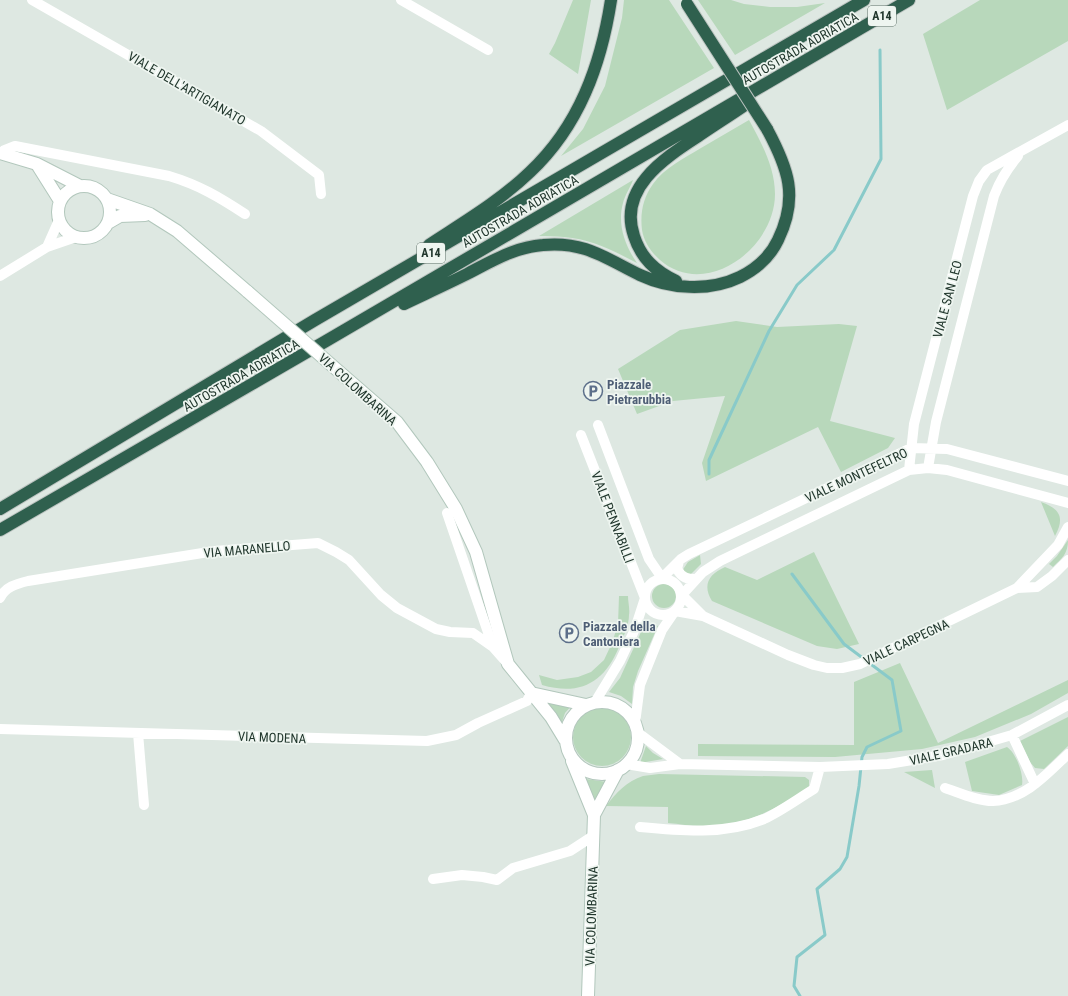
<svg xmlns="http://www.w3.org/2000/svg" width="1068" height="996" viewBox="0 0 1068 996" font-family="'Roboto Condensed',sans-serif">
<rect width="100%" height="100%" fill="#dee8e2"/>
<path fill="#b8d8bb" d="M573,0H591L578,74L549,54L555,43Z
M624,0H669L714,68L561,156L583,129L605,86L622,18Z
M698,0H731L744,4L770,7H797L825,3L735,55Z
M980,0H1068V41L947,110L923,34Z
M749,120C761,142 775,167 775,194C775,248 706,300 660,260C651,252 644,242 642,230C640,213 643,198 653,184C664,168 685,158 701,148C717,139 733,129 749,120Z
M633,180C630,188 625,195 623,203C617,224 625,246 637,263C614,251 591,239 564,237C556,236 547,236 539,236Z
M736,321L777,327L839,324L857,326L830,421L895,438L888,448L841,472L818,427L706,481L702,463L725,396L673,401L637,414L618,369L680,330Z
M1041,502C1060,509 1065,517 1055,536Z
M1068,540C1068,554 1062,558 1053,567L1049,564L1057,556Z
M814,552L859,644L837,649L817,646L712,601C702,585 709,574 725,567L757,580Z
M700,555L701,564L689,576L682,571L688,562Z
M652 596a12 12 0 1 1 24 0a12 12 0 1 1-24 0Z
M619,596H628C628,602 630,609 629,615C629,626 623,637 619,647C604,683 580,696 542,685L539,675L557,680L578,677L591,672L604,660L612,643L618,624Z
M646,621L658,626L638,671L633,687L632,704L621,696L609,692L620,678Z
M900,663L938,743L1068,680V693L1031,714L975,737L922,749L835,757L698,756V744L854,745V682Z
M542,701L573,704L565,713L561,725Z
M573 737a29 29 0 1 1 58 0a29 29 0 1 1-58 0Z
M1068,717V746L1044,769L1035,768L1030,762L1020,741Z
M646,746L653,753L663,759L640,763Z
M1007,747C1016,753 1024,774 1022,785L999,795L972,791L965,762Z
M932,770L935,788L904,772Z
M659,774L805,777L809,780V787C777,809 747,825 708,826C694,827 681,824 668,823V807L606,806C616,793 627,781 643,776C648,775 654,775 659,774Z
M586,779L607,782L600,791L594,803Z"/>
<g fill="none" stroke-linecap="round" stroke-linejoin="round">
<path stroke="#89cac9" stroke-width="3" d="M709,474V460L769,331L797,285L834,250L881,159L880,50
M792,574L844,644L864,659
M800,996L794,986L797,957L825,935L817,889L840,869L847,857L859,786L862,757L867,747L901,731L892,680L868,662"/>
<defs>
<path id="secondary" d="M0,153L37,164L80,186
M38,166L60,201
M58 212a26 26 0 1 1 52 0a26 26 0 1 1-52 0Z
M107,199L150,214L177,231L248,292
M108,223L120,216L145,215
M344,376L397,422L427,462L456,509L476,552L508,664L551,717L565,740
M531,693L586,705
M566 738a36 36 0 1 1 72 0a36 36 0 1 1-72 0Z
M572,761L594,815
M588,996L594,815L618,770"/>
<path id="highway" d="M429,245C464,222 500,201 530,172C579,126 601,65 611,0
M676,281C655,271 641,258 634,236C618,189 663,159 697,137C713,126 729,116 745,105
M404,304C425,294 447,284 467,274C492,261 515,247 543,245C584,241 605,258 640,275C670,289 709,292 740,277C756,269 770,257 778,240C799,197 788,168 767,129
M0,509L315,320L864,0
M0,530L326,341L909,0"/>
</defs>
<use href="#secondary" stroke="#b2c7bc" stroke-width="14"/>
<use href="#highway" stroke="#bcc3c0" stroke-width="14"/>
<path stroke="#fff" stroke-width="10" d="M32,0L261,131L319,175L321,194
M401,0L488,50
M0,152L15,146L169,176C199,185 219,197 245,214
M47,247L59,220
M0,276L47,247L76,237
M598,425L649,559L662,578L681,559L689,554L911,448L947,449L1068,481
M581,435L645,598L635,629L620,661L595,702
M928,468L936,422L994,196C1000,180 1007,169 1018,156
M909,470L914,424L973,196L979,181L987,170L1068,125
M447,513L493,647
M679,561L677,569C682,578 687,579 696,579
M645 597a18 18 0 1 1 36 0a18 18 0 1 1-36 0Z
M1017,588L1037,587L1052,576L1068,560
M0,598C5,587 16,584 28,581L215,551L318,543L336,552L349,560L381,595L397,608L436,629L450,632L473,633L493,647L508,664
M703,616L788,655L814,665L827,668H842L860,664L1017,588L1058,545L1068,527
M635,723L640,685L662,630L675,611L703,616L682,595L703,572L720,561L909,470L928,468L947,470L1068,503
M0,729L427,741L456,735L478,723L527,701L531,693
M637,732L680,764
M138,733L144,805
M1012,735L1035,784
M626,764L650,768L680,764L820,767L888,764L943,755L1012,735L1068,705
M945,788C960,793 977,801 993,801C1024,800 1047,774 1068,754
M640,827C682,831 725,835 764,819C780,812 799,798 814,789L820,767
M433,879L462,875L483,877L497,880L513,868L570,851L593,836"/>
<use href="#secondary" stroke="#fff" stroke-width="12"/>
<use href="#highway" stroke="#2f604e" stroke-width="12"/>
<defs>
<path id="secondary-bridge" d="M248,292L344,376"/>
<path id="highway-bridge" d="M687,4L767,129"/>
</defs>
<use href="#secondary-bridge" stroke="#b2c7bc" stroke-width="14" stroke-linecap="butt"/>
<use href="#highway-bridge" stroke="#bcc3c0" stroke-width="14" stroke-linecap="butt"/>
<use href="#secondary-bridge" stroke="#fff" stroke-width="12"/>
<use href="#highway-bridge" stroke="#2f604e" stroke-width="12"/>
</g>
<defs>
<symbol id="parking-ring" viewBox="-11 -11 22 22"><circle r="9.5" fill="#eef5f0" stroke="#5c6f8a" stroke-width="1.5"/><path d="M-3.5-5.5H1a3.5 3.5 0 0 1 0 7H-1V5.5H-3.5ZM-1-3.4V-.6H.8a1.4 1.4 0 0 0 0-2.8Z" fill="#5c6f8a"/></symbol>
</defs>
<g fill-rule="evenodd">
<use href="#parking-ring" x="582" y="380" width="22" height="22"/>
<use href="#parking-ring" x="558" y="622" width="22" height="22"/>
</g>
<g text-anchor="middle" stroke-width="3.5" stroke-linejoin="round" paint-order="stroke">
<g fill="#eef5f0" stroke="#5e7068" stroke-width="1">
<rect x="868" y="6" width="28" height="20" rx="3"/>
<rect x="417" y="243" width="28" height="20" rx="3"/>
</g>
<g font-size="12" font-weight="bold" fill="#21372d">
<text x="882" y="20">A14</text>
<text x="431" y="257">A14</text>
</g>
<g font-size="13" fill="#21372d" stroke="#eef5f0">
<text transform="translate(800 48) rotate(-30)" y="5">AUTOSTRADA ADRIATICA</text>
<text transform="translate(187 88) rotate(30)" y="5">VIALE DELL'ARTIGIANATO</text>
<text transform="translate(520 211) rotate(-30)" y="5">AUTOSTRADA ADRIATICA</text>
<text transform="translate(947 299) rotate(-75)" y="5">VIALE SAN LEO</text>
<text transform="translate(241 375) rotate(-30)" y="5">AUTOSTRADA ADRIATICA</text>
<text transform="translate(358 389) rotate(42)" y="5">VIA COLOMBARINA</text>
<text transform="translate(856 475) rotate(-25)" y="5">VIALE MONTEFELTRO</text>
<text transform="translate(613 517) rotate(69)" y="5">VIALE PENNABILLI</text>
<text transform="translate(247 549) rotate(-5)" y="5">VIA MARANELLO</text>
<text transform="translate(906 642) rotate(-25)" y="5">VIALE CARPEGNA</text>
<text transform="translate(272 737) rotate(2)" y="5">VIA MODENA</text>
<text transform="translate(951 751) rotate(-13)" y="5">VIALE GRADARA</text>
<text transform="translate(591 916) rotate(-88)" y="5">VIA COLOMBARINA</text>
</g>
<g font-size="13" font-weight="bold" fill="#4e5e75" stroke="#eef5f0" text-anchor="start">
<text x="607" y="389">Piazzale<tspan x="607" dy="15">Pietrarubbia</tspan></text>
<text x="583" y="631">Piazzale della<tspan x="583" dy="15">Cantoniera</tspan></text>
</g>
</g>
</svg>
